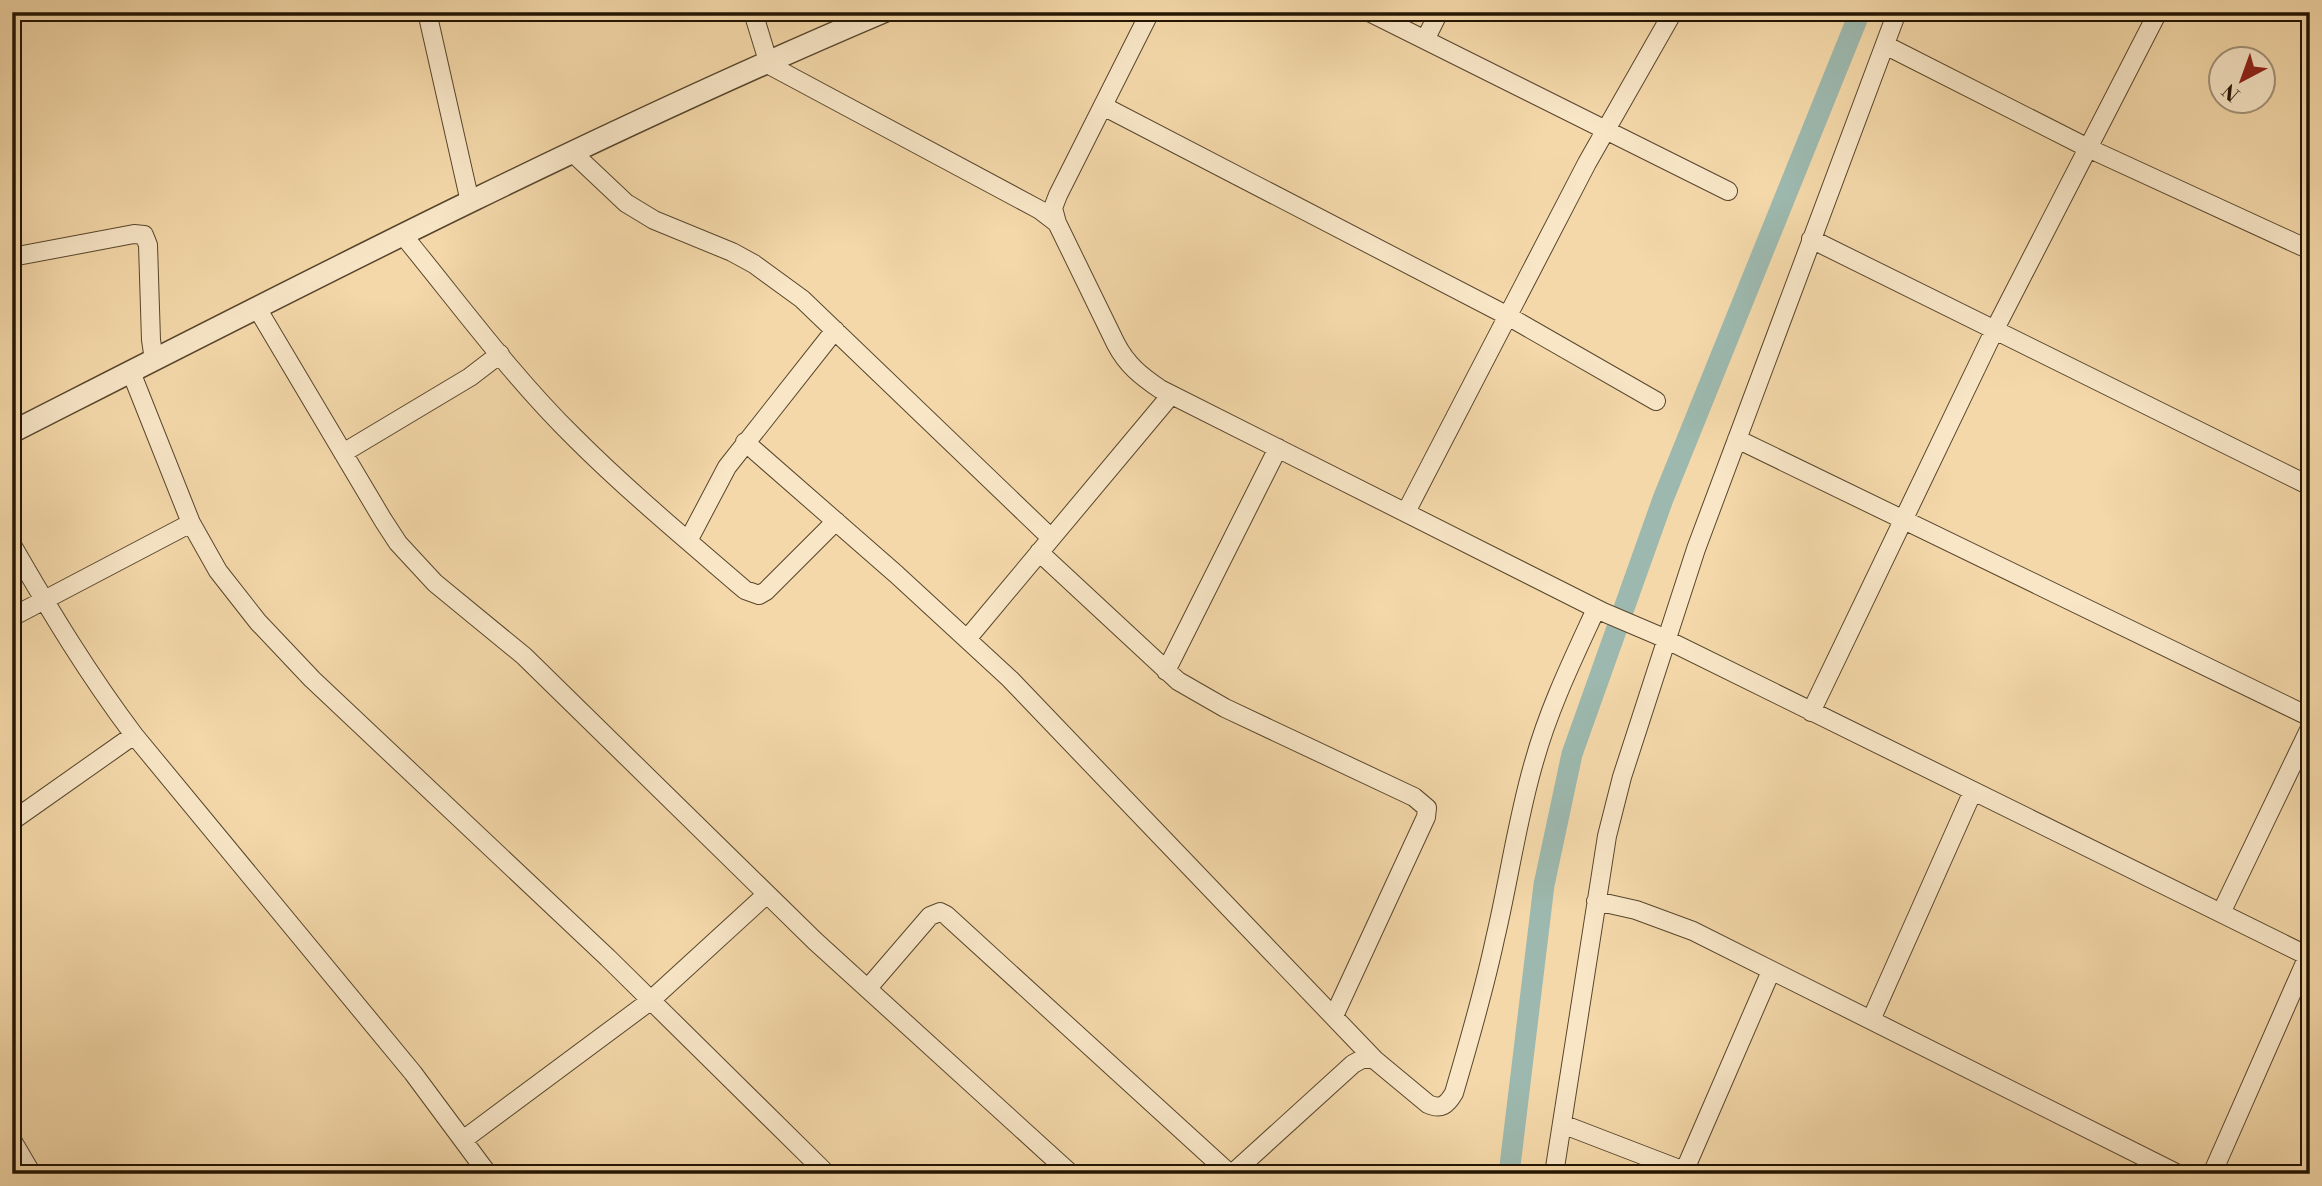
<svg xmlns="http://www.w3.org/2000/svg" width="2322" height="1186" viewBox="0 0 2322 1186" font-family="'Libre Bodoni',serif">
<rect width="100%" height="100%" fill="#f4d8a9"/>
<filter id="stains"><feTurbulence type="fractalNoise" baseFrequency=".00286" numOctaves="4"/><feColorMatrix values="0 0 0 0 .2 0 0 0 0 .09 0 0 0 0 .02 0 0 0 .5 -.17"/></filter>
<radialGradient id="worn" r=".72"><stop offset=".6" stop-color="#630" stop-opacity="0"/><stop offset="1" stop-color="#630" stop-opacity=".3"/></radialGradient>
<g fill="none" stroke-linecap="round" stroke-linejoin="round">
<path stroke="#9db9af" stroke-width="21" d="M1509,1174L1544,885L1572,754L1663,499L1860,12"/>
<defs>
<path id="minor" d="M427,12L470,202
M753,12L768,61L773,67L1040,210L1057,223
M1150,12L1058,195L1053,208L1057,223L1116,344C1127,365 1141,376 1160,389L1603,612L1657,635L2310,957
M1369,12L1728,191
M2305,12L2310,14
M1425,40L1439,12
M1885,45L2088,148L2310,250
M1103,106L1506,315L1656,401
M573,153L626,203L654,220L732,252L754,264L802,299L1051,538
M402,234C458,302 511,375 574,437C628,491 687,540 745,590L759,595L766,591L836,521
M1811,239L2310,486
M12,257L134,234L144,235L148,245L151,340L154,360
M257,308L383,520L398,543L435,583L524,656L815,941L1071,1174
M131,372L191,523L218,571L258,622L312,679L608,958L827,1174
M1737,439L2310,717
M745,442L896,574L1010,679L1375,1060
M343,453L470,377L500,354
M1406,512L1587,163L1673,12
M688,541L727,467L835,330
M12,545C50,611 88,674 134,735L413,1073L488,1174
M1039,552L1178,681L1225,708L1414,797L1427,808L1426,817L1334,1016
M12,617L191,523
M967,639L1171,395
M1166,671L1278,448
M1811,712L1995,329L2158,12
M12,821L134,735
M1596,901L1636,910L1693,931L2178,1174
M2221,913L2310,728
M868,988L930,916L940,912L946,915L1230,1174
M1871,1020L1973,791
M1562,1124L1692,1174
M12,1140L32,1174
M463,1140L650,1001L767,894
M1232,1174L1353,1064L1364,1058L1375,1060L1428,1104C1441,1110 1447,1105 1454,1093C1469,1042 1484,991 1495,939C1509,880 1517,820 1534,762C1549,708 1573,659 1596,609
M1554,1174L1607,836L1622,777L1696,549L1897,12
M1683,1174L1771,971
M2212,1174L2308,956"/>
<path id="tertiary" d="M12,432C299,286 586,138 883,12"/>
</defs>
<use href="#minor" stroke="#57462c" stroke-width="20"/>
<use href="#tertiary" stroke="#57462c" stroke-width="24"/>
<use href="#minor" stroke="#f8e6c7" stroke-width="18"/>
<use href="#tertiary" stroke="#f8e6c7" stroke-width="21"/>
</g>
<rect width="2322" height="1186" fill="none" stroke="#f4d8a9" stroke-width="42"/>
<rect x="14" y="14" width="2294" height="1158" fill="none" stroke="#231502" stroke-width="3.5"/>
<rect x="21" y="21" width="2280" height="1144" fill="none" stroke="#231502" stroke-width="2"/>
<g transform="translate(2242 80) rotate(221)"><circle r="33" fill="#f8e6c7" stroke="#a39278" stroke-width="2"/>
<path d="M0-5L12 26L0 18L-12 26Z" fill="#8f2418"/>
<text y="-10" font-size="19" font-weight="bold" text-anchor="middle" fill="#231502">N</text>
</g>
<rect width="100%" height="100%" filter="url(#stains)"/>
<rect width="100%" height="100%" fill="url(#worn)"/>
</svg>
